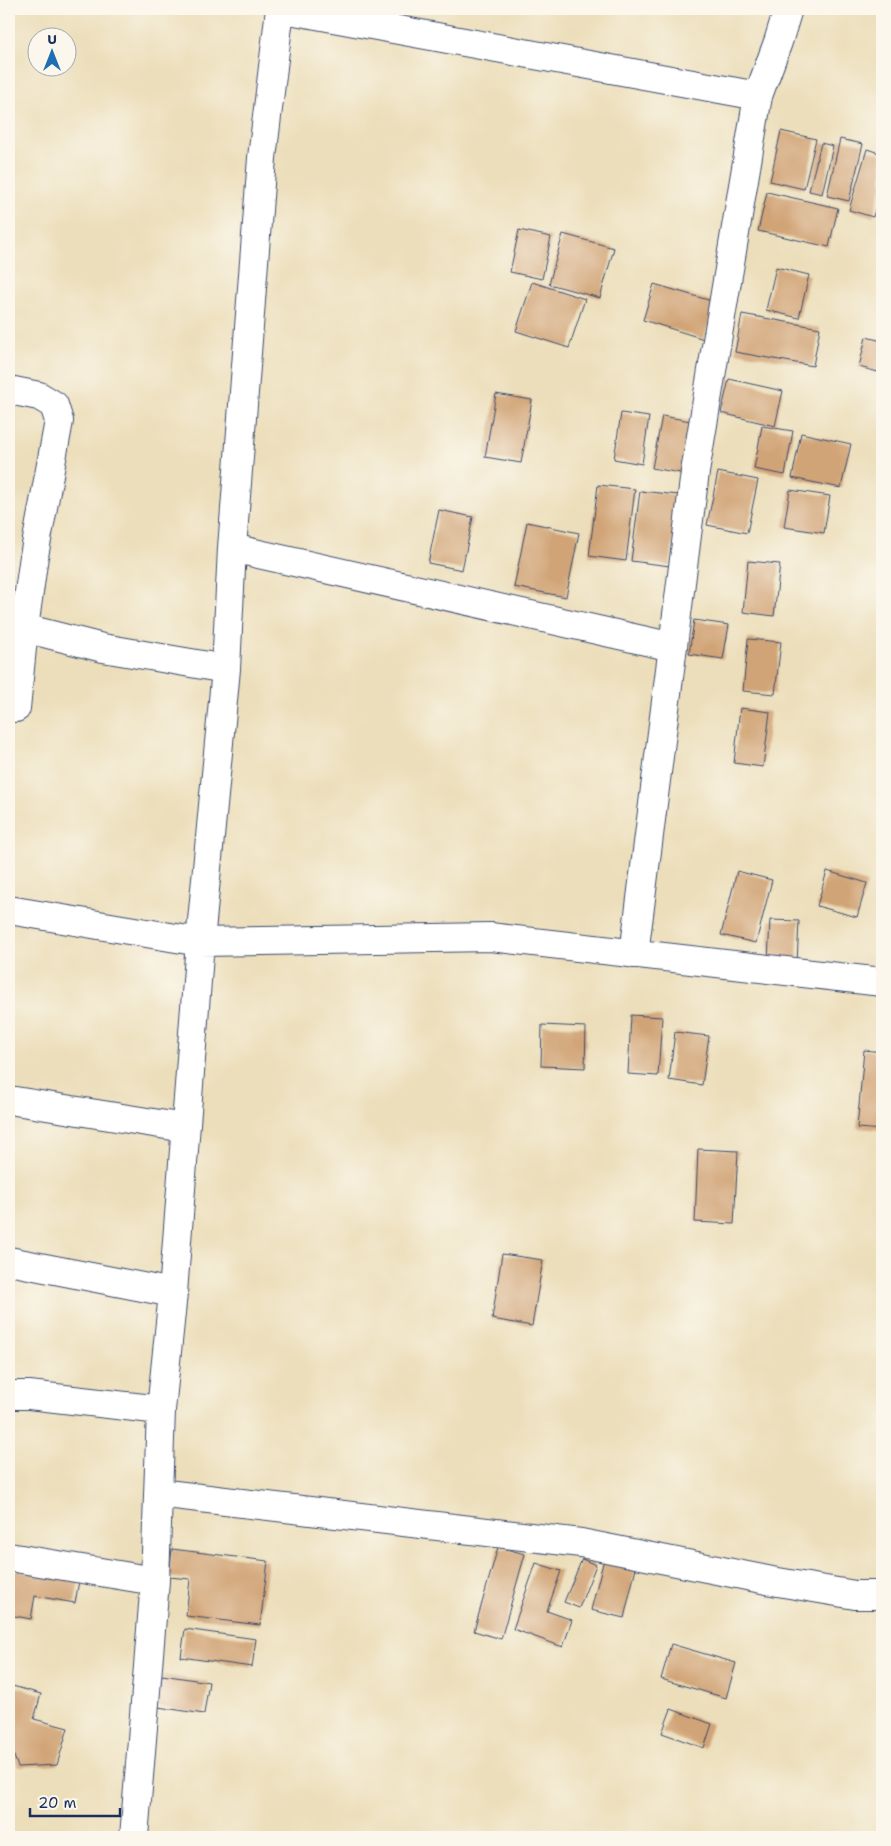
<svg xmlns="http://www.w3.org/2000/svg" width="891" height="1846" viewBox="0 0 891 1846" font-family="'Shantell Sans',sans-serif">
<rect width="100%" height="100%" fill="#fbf7ec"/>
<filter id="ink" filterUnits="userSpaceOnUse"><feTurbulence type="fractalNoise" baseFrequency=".02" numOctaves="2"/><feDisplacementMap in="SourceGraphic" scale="10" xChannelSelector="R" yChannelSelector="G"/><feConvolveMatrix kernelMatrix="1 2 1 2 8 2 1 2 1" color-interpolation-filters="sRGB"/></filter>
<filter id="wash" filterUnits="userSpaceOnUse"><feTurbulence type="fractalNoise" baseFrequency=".0096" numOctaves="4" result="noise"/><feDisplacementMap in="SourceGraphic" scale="20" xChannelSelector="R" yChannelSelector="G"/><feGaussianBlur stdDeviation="1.12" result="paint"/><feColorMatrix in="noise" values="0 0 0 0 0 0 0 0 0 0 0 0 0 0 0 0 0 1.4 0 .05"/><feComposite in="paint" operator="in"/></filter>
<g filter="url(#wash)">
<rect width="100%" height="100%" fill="#ecdeba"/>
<g id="blocks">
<path fill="#d1a477" d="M781,131L816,139L804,189L770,181Z
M840,139L863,144L849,201L827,196Z
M821,143L833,146L822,194L809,191Z
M867,149L882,154V185L873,217L849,210Z
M767,192L838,208L829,247L758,231Z
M519,230L551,237L542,279L510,272Z
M563,234L614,248L600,298L549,284Z
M776,267L809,275L799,318L766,310Z
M532,282L585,299L569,348L516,331Z
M654,284L715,302L704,339L643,320Z
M742,314L820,328L813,366L735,352Z
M866,337L882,341V355L878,372L859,367Z
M729,379L783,391L775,426L721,413Z
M496,394L532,400L521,463L485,457Z
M621,413L649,417L642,464L614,459Z
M662,416L696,422L686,474L652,468Z
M762,426L793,431L785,475L754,469Z
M801,433L851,444L841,488L792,478Z
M718,472L758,480L747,533L707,525Z
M598,485L635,489L626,561L589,556Z
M790,490L830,496L824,533L784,527Z
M640,491L679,495L670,566L631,561Z
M439,510L473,517L462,570L428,563Z
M527,522L579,533L566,597L514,587Z
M748,561L780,564L774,616L743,612Z
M694,620L729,625L723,659L689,654Z
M748,639L781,642L775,694L743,691Z
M740,708L770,712L763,767L734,763Z
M737,871L772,880L756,943L721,935Z
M827,871L867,883L857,917L817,906Z
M770,920L799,921L797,963L768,961Z
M631,1015L662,1017L658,1076L628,1074Z
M542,1025L586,1027L585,1068L541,1066Z
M675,1032L709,1036L702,1085L669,1080Z
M864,1050L882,1052V1130L857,1128Z
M698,1149L738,1151L734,1224L695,1222Z
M502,1254L543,1260L532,1326L492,1319Z
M498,1547L525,1554L501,1639L474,1631Z
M172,1549L268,1561L260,1625L186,1616L190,1579L169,1577Z
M639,1555L624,1618L591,1610L604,1559Z
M582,1559L596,1565L579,1608L564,1602Z
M536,1563L561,1571L547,1611L572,1620L563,1647L513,1629Z
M9,1570L79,1581L75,1603L35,1596L31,1619L9,1615Z
M185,1629L256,1639L252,1667L181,1657Z
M671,1644L736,1663L726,1698L661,1679Z
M162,1675L209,1682L204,1714L158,1707Z
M9,1685L41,1694L34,1719L68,1728L57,1765L18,1767L12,1751L9,1750Z
M671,1709L712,1724L704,1748L662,1733Z"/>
</g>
</g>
<g filter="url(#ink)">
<use href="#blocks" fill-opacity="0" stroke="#3a496c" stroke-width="1"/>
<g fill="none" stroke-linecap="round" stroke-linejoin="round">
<defs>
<path id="minor" d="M284,9L758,96L778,42L788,9
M9,390L39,396L54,405L59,421L34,556L24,628L16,708
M232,548L673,647
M24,628L103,648L226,669
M9,910L200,942L490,937L882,982
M634,954L695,472L758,96
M9,1100L185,1128
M9,1261L173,1293
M9,1395H29L161,1410
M158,1493L581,1543L772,1581L855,1595H882
M9,1557L155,1581
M134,1837L155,1581L161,1410L173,1293L200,942L226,669L232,548L262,158L280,9"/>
</defs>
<use href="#minor" stroke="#3a496c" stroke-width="30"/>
<use href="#minor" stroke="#fff" stroke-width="28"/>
</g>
</g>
<rect width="891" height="1846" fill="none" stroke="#fbf7ec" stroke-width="30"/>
<g transform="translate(52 52)"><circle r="24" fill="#fbf7ec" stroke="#a1a7b3"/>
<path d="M0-4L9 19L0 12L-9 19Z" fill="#1f6fb2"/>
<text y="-8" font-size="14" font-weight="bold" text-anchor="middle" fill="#1b2f5e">U</text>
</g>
<path d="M30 1808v8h90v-8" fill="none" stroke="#1b2f5e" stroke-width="2.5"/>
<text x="38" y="1808" font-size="15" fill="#1b2f5e" stroke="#fbf7ec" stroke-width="4" paint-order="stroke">20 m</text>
</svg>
